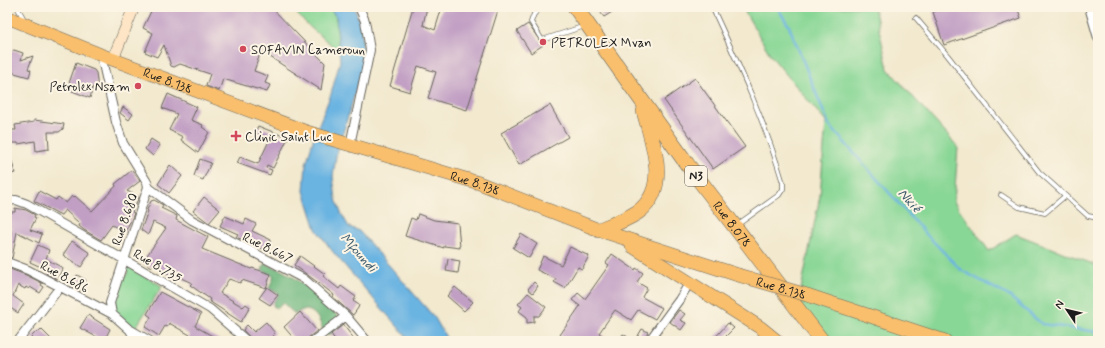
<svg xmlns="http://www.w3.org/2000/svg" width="1105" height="348" viewBox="0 0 1105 348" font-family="Mynerve,sans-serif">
<rect width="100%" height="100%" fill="#fcf5e5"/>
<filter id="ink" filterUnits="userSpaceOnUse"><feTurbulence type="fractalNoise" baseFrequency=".025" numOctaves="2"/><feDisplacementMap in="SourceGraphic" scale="8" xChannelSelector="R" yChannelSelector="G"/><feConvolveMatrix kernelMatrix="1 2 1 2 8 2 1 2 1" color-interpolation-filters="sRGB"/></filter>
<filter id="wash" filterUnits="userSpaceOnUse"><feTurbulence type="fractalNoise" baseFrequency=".012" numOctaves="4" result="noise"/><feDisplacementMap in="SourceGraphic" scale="16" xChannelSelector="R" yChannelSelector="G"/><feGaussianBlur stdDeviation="0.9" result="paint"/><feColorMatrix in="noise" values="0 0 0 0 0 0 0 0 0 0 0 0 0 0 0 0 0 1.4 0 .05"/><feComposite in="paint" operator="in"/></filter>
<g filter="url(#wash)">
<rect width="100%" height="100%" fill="#f2e9cf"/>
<path fill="#89d796" stroke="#527a59" d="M290,7H329L336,17L339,51L311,28Z
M742,7H874L888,69L958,147L954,202L989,251L1016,234L1098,266V341H822L797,309L820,196L826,122L771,56Z
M124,266H127L162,286L136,327L127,324L115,312L116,296L121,275L125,277L128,272L123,268Z"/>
<path fill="#6eb87f" stroke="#456a4e" d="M265,264C295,272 318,297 340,318L341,322L329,335L324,334C321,323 316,308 302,310L295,314L283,303L278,308L274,307L273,303L279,294L269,288L274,276L262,270Z"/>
<path fill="#6ab4e2" stroke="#43687f" d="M329,7H354L361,26L364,63L336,156L333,177L336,199L341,213L349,227L359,231L435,318L448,341H410L333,252L316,229L304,191L306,164L315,134L331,94L340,61L336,17Z"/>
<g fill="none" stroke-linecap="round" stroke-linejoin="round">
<path stroke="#6ab4e2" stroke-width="2.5" d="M777,7L789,26L829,125L925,233L961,270L1009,296L1042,324L1098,332"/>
</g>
<g id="blocks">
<path fill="#c19fc4" d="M153,7H271L325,63L321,90L261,51L254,71L268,76L265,83L270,85L267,92L223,79L219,91L206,86L210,74L180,64L174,67L171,66L164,45L157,57L145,52L153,33L143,28Z
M413,7H427L423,25L435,30L442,7H499L467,110L428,98L436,72L418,66L410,92L390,86Z
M596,7H620L604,17Z
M948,7H1017L1021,18L944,45L933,12Z
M528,24L543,45L531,53L517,31Z
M14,50L23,53L21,60L33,56L28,69L31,70L29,77L7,71V60L9,52Z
M76,63L94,70L96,73L98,89L93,87L90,98L67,89Z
M695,78L745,147L713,169L664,100Z
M168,94L197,107L191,120L203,125L202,127L209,132L198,153L181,140L183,137L169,130L177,114L162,108Z
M550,105L568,137L519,165L501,133Z
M123,107L133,114L129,120L120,113Z
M34,120L64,124L63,129L59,132H48L49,149L36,151L35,141L18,144V143H7V130H16L15,125L34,122Z
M258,126L288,138L273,168L267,165L266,168L272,170L270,175L237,163L240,157L258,164L270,139L255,132Z
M151,139L160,145L153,156L145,149Z
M9,151L15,173L7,175V152Z
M200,159L211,163L203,180L194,176Z
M170,165L182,176L169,193L158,184Z
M132,170L140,181L127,191L139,197L132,212L134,213L133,216L125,232L112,225L101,240L84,230L79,226L80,224L65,210L61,215L34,201L39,191L56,200L58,197L66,203L72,196L74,197L75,196L92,211L116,186L115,184Z
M204,197L220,210L209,223L193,211Z
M154,200L163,205L161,208L177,216L176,220L208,237L202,249L251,269L252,268L271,274L266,288L242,280L240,283L229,279L220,293L243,307L246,304L250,307L241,322L209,301L210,299L190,285L192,283L172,274L171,276L154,265L152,267L143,261L166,228L153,222L148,235L141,230L148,211L147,210L151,201Z
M15,208L26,210L35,215L34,217L36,218L30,230L42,234L39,243L17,232L12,258L7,257V242H11V228L7,227V212H15Z
M418,214L434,220L458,223L460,248L444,246V248L405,236L411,218L416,220Z
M225,216L244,224L246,219L256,224L252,231L271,240L266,250L236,237L238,234L220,226Z
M521,234L537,244L529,258L513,248Z
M72,241L90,253L81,267L63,255Z
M38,245L49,250L46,259L63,268L57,279L46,273L52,272L30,262Z
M570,247L589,256L582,269L578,267L565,288L554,282L556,279L537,270L543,256L561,265Z
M612,254L635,270L636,268L643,273L637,282L647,288L642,297L662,308L655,319L638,310L631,320L615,310L599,333L610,341H566L560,335L580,306L572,300L578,293L585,299L609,265L606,263Z
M300,256L325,274L323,276L339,289L341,286L356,297L353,301L359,305L358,308L353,315L333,297L334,295L324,287L294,265Z
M448,259L460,261L458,273L446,271Z
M7,268L26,275L42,283L41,285L44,287L40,293L30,287L29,289L26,287L25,289L18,285L13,296L24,304L18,313L9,307L7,311Z
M77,275L86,280L80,291L71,286Z
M534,282L538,286L533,293L528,289Z
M267,287L278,295L270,305L259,298Z
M455,287L473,302L464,311L447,296Z
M160,292L201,314L195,326L221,341H187L190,335L169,323L167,327L165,326L159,336L145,327L151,317L147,314Z
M528,293L546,307L539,316H534V322L527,323V317L519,311L522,307L518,304Z
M679,310L685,314L680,320L686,323L681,330L670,322Z
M300,312L317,331L309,337L308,341H296L284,327Z
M88,315L110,329L104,341L80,328Z
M266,322L275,333L273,335L277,341H253L243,330L247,325L254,332Z
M728,323L734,328L726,336L732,341H712Z
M343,325L356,341H336L331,334Z
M41,329L53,341H34L31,337L37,331L38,332Z
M642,329L648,332L643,341H635Z
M623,334L634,341H618Z"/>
</g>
</g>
<g filter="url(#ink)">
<use href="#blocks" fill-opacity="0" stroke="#67645b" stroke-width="1"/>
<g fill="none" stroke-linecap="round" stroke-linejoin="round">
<defs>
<path id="lane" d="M17,7L25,21
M542,7L534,14L531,22L542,40L585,26
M712,7C739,65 765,122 783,183V189L779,195L737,225
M916,18L948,56L1039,172L1088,216L1098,218
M1001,195L1019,207L1045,213L1065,196"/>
<path id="street" d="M1089,7L1098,38
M101,55L116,122L123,143L147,182L148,187L110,303L112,314L130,330L136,341
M350,145L370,50L365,21L359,7
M148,187L192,220L304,279L346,316L367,341
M7,201L16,200L27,204L210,309L247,341
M7,262L28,270L112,314
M131,330L150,341
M18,341L60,287
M313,341L346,316
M649,341L679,300L690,282"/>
<path id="secondary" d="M113,59L134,7"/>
<g id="primary">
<path id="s1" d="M7,17L101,55L307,132L479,183L599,230L738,275"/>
<path d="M632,246L761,328L777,341"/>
<path d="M807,295L945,341"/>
</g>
<g id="highway">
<path id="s2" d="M575,7L687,164L822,341"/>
<path d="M599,230C612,225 626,220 638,212C671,188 652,142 644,111"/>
</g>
</defs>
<use href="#lane" stroke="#67645b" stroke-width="5.5"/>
<use href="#street" stroke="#67645b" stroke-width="10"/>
<use href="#secondary" stroke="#67645b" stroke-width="12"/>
<use href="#primary" stroke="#67645b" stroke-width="14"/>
<use href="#highway" stroke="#67645b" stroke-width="16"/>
<use href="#lane" stroke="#fff" stroke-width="4"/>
<use href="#street" stroke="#fff" stroke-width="8"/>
<use href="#secondary" stroke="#fde5c5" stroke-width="11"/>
<use href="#primary" stroke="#f9bf6d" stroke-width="13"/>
<use href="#highway" stroke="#f9bf6d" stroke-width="15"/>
<defs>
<g id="primary-bridge">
<path id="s3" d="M738,275L807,295"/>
</g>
</defs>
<use href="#primary-bridge" stroke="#67645b" stroke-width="14" stroke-linecap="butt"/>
<use href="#primary-bridge" stroke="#f9bf6d" stroke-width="13"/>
</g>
</g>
<g fill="#d1495b" stroke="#fcf5e5" stroke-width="1.5">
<circle cx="543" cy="42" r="4"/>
<circle cx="243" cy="49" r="4"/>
<circle cx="138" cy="86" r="4"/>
<path d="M234 130h4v4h4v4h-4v4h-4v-4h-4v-4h4z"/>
</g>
<g text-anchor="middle" stroke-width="4" stroke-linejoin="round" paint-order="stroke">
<rect fill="#fcf5e5" stroke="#5f5d58" stroke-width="1" x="685" y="166" width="22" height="20" rx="3"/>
<g font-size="12" font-weight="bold" fill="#1c1c1c">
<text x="696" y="180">N3</text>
</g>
<g font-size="13" fill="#1c1c1c" stroke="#fcf5e5" text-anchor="start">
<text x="551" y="47">PETROLEX Mvan</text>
<text x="251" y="54">SOFAVIN Cameroun</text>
<text x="130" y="91" text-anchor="end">Petrolex Nsam</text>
<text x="245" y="141">Clinic Saint Luc</text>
</g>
<g font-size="13" fill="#1c1c1c" stroke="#fcf5e5">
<text dy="5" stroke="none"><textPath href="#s1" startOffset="173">Rue 8.138</textPath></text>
<text dy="5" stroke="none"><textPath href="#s1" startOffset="497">Rue 8.138</textPath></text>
<text transform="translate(124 219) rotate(-71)" y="5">Rue 8.680</text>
<text dy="5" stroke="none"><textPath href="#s2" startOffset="268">Rue 8.078</textPath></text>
<text transform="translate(268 247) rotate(26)" y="5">Rue 8.667</text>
<text transform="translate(158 265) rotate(30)" y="5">Rue 8.735</text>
<text transform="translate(65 276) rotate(28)" y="5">Rue 8.686</text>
<text dy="5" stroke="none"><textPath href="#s3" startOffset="45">Rue 8.138</textPath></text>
</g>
<g font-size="14" font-style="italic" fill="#3b596b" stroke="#fcf5e5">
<text transform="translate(910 200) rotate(48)" y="5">Nkié</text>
<text transform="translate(359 252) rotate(48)" y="5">Mfoundi</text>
</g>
</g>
<rect width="1105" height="348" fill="none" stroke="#fcf5e5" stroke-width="24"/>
<g transform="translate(1067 310) rotate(305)" stroke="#fcf5e5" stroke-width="3" paint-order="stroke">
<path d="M0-3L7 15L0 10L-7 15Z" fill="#1c1c1c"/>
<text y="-6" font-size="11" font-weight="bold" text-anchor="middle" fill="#1c1c1c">N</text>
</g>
</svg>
